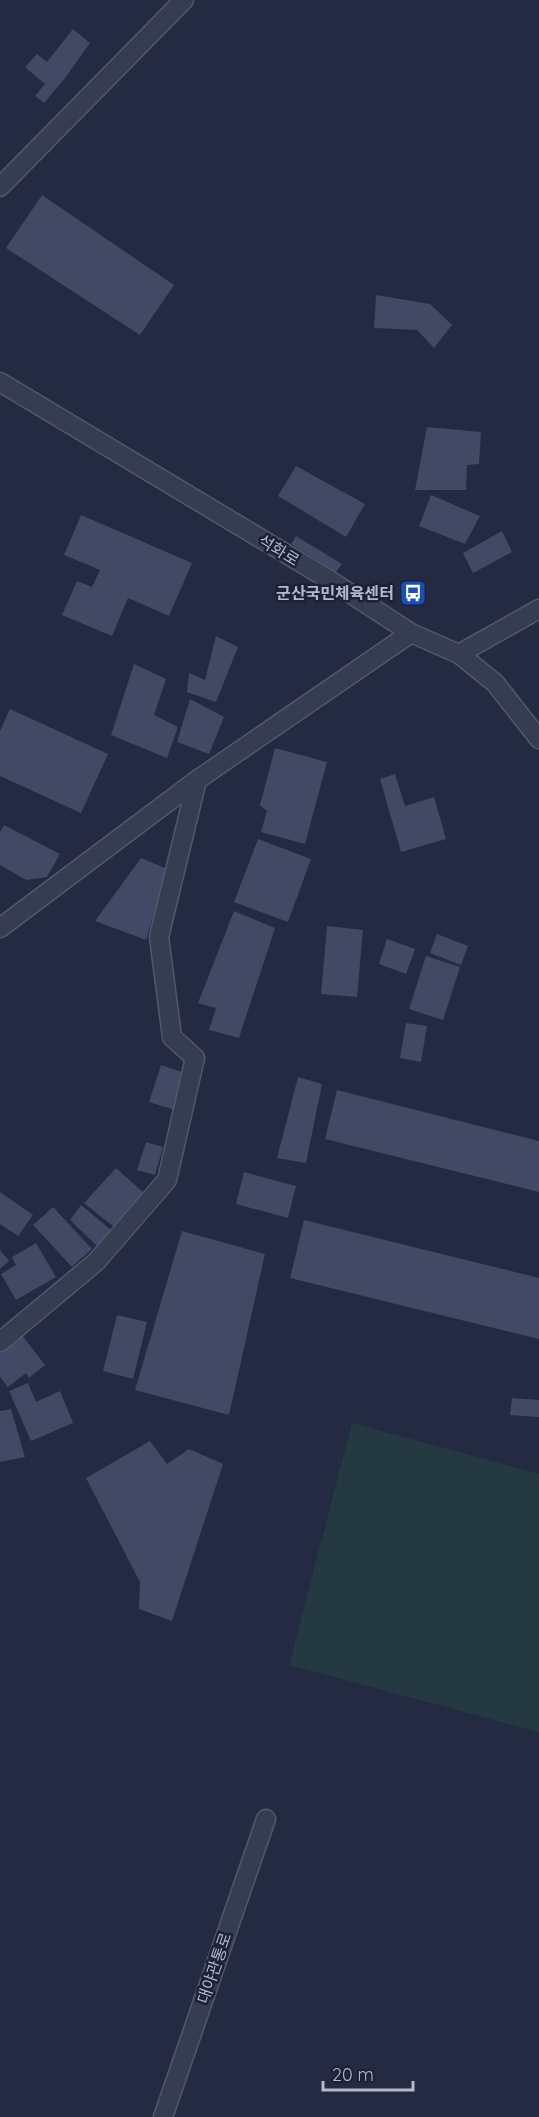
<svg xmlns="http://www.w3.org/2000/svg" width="539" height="2117" viewBox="0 0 539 2117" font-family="Quicksand,'Noto Sans KR',sans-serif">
<rect width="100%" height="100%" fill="#232a42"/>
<path fill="#253943" d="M352,1423L539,1474V1732L289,1665Z"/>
<path fill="#414964" d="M73,29L90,43L65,78L44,103L35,96L45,84L25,67L37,54L47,62Z
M42,195L174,285L140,335L6,248Z
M376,295L430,304L452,325L434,348L417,330L374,328Z
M427,427L481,432L479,464L467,465L466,490H415Z
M296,466L365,504L346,537L278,496Z
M431,495L480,516L465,544L419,526Z
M81,515L192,563L169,616L128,598L112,636L62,615L77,581L92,587L100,570L64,555Z
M502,531L512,552L473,573L463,553Z
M296,536L342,564L336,572L291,544Z
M216,636L238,647L216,702L187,692L189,673L205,680Z
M134,664L166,679L154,715L178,727L167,758L111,735Z
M190,699L224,717L209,754L177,742Z
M10,709L108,754L81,813L0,776V731Z
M275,748L327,762L305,844L261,832L267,811L260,805Z
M395,774L405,806L434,797L446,839L401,852L380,779Z
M4,825L60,854L47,877L26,880L0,865V832Z
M258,839L311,859L288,922L234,902Z
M141,858L167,869L146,940L95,921Z
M234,911L275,928L239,1038L209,1030L216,1008L198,1003Z
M327,926L363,930L357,997L321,994Z
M437,934L468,946L461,965L430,953Z
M387,939L415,949L406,974L379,964Z
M426,956L460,967L443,1020L409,1009Z
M406,1023L427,1026L421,1062L400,1058Z
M161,1065L188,1074L175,1110L149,1102Z
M298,1077L322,1084L306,1163L277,1158Z
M337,1090L539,1141V1192L325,1139Z
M146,1142L163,1147L155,1175L137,1170Z
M116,1168L144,1193L114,1227L84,1203Z
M244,1172L296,1186L288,1218L236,1204Z
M0,1192L33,1215L18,1236L0,1224Z
M81,1205L111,1230L98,1247L70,1220Z
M53,1207L92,1249L72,1267L33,1225Z
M304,1220L539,1278V1339L290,1278Z
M182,1231L265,1254L229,1415L135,1390Z
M36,1243L56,1277L16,1300L1,1274L16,1265L12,1257Z
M0,1250L9,1261L0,1269Z
M117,1315L147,1322L133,1379L103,1371Z
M21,1334L45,1365L29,1378L26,1373L8,1387L0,1377V1350Z
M28,1383L36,1402L60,1391L73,1423L31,1441L9,1391Z
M512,1398L539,1400V1417L510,1415Z
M11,1409L25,1457L0,1462V1411Z
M150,1441L167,1464L189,1449L223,1464L172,1621L139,1609L140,1582L86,1478Z"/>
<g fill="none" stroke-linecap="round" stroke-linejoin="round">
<defs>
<path id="minor" d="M0,187L184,0
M0,382L328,579L411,633L459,654L495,683L539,739
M459,654L539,609
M0,928L197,780L411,633
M0,1342L96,1262L167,1180L195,1058L172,1037L159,937L197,780
M163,2117L266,1819"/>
</defs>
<use href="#minor" stroke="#52586c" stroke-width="21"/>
<use href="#minor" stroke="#373d51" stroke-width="18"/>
</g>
<defs>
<symbol id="bus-square" viewBox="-11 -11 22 22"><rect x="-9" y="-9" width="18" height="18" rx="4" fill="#1a4fb4" stroke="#1c2236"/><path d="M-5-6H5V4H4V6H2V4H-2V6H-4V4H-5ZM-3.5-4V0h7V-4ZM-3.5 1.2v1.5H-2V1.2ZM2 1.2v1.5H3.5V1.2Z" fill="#fff"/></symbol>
</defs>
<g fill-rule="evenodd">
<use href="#bus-square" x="398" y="578" width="30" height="30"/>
</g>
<g text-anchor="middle" stroke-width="5" stroke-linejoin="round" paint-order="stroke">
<g font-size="16" fill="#b4b8cc" stroke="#1c2236">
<text transform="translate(279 550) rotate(31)" y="6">석화로</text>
<text transform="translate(214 1968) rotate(-71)" y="6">대야관통로</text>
</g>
<g font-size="16" font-weight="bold" fill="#b4b8cc" stroke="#1c2236" text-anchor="end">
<text x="394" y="599">군산국민체육센터</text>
</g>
</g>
<path d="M323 2081v9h90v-9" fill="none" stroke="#b4b8cc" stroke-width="3"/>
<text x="332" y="2081" font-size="18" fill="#b4b8cc" stroke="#1c2236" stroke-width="4.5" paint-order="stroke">20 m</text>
</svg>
